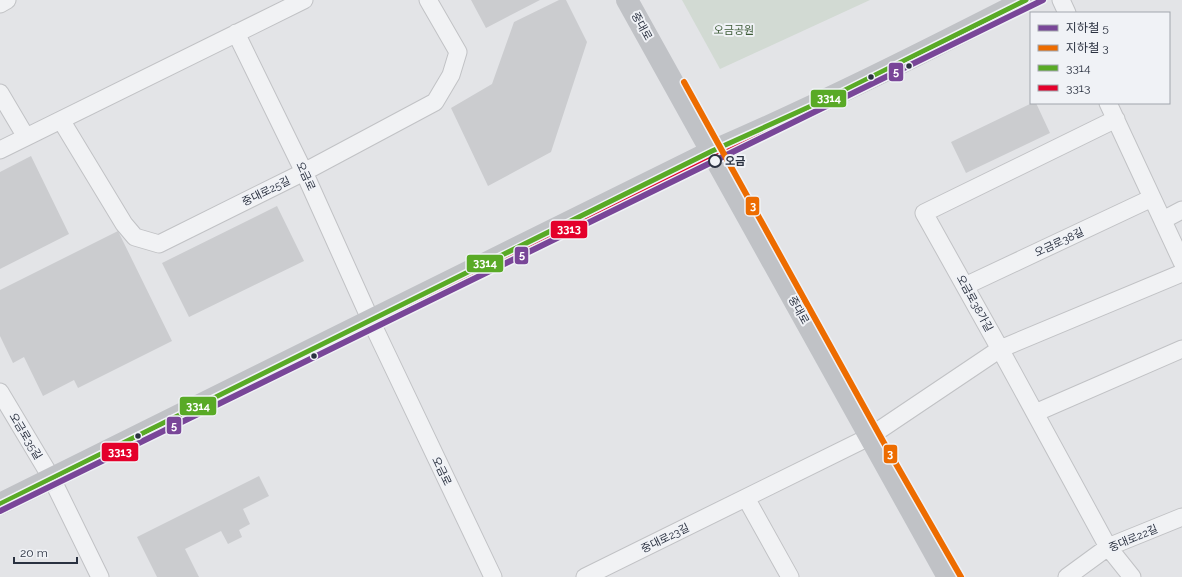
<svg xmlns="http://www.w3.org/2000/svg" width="1182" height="577" viewBox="0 0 1182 577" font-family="Raleway,'Noto Sans KR',sans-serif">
<rect width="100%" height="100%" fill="#e3e4e7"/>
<path fill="#d2dad3" d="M682,0H870L720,69Z"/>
<path fill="#cbcccf" d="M471,0H540L486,28Z
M559,0H566L587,42L551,152L488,186L451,108L492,84L514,22Z
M1032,103H1036L1050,133L966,173L951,142Z
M31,156L69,234L0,269V172Z
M277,206L304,261L189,317L162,263Z
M118,231L172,341L78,388L74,380L43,396L24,357L13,363L0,336V290Z
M259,476L269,496L243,509L250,524L239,530L242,537L228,544L221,531L185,549L199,577H157L137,537Z"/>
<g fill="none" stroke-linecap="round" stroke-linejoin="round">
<defs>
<path id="minor" d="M1061,0L1067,13
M0,4L7,0
M236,33L304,172L371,321L493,577
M0,93L26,137
M1108,103L1182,262
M1116,119L924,213L1000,349L1108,547L1132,577
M61,120L124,224L135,237L159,244L304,172L435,102L451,75L458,52L428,0
M0,150L304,0
M1163,220L1182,210
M965,286L1152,198
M0,392L52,479L100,577
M1035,413L1182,349
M746,498L790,577
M585,577L869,437L1000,349L1182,273
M1067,577L1108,547L1182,517"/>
</defs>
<use href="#minor" stroke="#c1c2c5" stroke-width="19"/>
<use href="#minor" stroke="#f1f2f4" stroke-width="17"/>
<path stroke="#c0c2c6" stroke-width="22" d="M627,0L948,577
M0,504L712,151C819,105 922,53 1026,0"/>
<defs>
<path id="bus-1" d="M0,504L712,151L831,97L1026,0"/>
<path id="bus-2" d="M3,510L715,157L834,103L1029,6"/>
</defs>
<use href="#bus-1" stroke="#f0f2f6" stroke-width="8"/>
<use href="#bus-2" stroke="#f0f2f6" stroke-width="8"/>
<use href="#bus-1" stroke="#59aa26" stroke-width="5"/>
<use href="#bus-2" stroke="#e4002b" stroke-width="5"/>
<defs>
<path id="metro-1" d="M0,511L1043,0"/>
<path id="metro-2" d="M684,82L884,443L961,577"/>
</defs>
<use href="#metro-1" stroke="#f0f2f6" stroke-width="9"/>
<use href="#metro-2" stroke="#f0f2f6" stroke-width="9"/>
<use href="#metro-1" stroke="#794698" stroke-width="6"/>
<use href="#metro-2" stroke="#ed6c00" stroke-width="6"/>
</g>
<g fill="#2a3140" stroke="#f0f2f6" stroke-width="1.5">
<circle cx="909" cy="66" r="3.5"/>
<circle cx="871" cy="77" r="3.5"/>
<circle cx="314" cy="356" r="3.5"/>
<circle cx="138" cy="436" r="3.5"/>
</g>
<circle fill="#f0f2f6" stroke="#2a3140" stroke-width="2" cx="715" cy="161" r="6"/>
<g text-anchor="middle" stroke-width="4" stroke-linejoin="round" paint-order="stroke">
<g font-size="11" fill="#2a3140" stroke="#f0f2f6">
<text transform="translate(642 26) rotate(61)" y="4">중대로</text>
<text transform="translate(306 176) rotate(65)" y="4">오금로</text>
<text transform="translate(266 191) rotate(-26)" y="4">중대로25길</text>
<text transform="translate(1059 242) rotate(-25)" y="4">오금로38길</text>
<text transform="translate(975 303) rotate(61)" y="4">오금로38가길</text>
<text transform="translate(799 310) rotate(61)" y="4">중대로</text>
<text transform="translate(26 436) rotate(59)" y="4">오금로35길</text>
<text transform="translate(442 471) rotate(64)" y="4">오금로</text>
<text transform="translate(665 538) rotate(-26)" y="4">중대로23길</text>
<text transform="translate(1133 538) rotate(-23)" y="4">중대로22길</text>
</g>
<g font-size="11" fill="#3d5b37" stroke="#f0f2f6">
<text x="734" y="34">오금공원</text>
</g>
<g font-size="11" font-weight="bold" fill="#2a3140" stroke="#f0f2f6" text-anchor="start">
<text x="725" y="165">오금</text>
</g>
</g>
<g stroke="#f0f2f6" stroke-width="1.5">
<rect x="888" y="62" width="16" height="20" rx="4" fill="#794698"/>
<rect x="810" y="89" width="37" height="19" rx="4" fill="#59aa26"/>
<rect x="745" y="196" width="15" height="20" rx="4" fill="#ed6c00"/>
<rect x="550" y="220" width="38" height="19" rx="4" fill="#e4002b"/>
<rect x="514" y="246" width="15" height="19" rx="4" fill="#794698"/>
<rect x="466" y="254" width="38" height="19" rx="4" fill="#59aa26"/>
<rect x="179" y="396" width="38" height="20" rx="4" fill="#59aa26"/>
<rect x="166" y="416" width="16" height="19" rx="4" fill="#794698"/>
<rect x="101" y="442" width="38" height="20" rx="4" fill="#e4002b"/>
<rect x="883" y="444" width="15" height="20" rx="4" fill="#ed6c00"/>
</g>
<g font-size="11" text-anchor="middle" font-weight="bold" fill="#fff">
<text x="896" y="76">5</text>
<text x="829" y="102">3314</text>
<text x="753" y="210">3</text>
<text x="569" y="233">3313</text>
<text x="522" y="259">5</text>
<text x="485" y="267">3314</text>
<text x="198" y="410">3314</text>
<text x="174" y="430">5</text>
<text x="120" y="456">3313</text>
<text x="890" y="458">3</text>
</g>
<rect x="1030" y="12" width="140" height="92" fill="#f0f2f6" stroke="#a1a5ad"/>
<rect x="1038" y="25" width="20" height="6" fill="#794698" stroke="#a1a5ad"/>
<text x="1066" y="32" font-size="12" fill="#2a3140">지하철 5</text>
<rect x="1038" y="45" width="20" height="6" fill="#ed6c00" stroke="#a1a5ad"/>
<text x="1066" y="52" font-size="12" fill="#2a3140">지하철 3</text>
<rect x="1038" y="65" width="20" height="6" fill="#59aa26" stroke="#a1a5ad"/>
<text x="1066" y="72" font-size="12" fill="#2a3140">3314</text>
<rect x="1038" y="85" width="20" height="6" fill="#e4002b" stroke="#a1a5ad"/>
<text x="1066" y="92" font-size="12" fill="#2a3140">3313</text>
<path d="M14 557v6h63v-6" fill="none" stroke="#2a3140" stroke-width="2"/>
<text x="20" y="557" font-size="12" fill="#2a3140" stroke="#f0f2f6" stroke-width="3" paint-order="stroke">20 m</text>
</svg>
